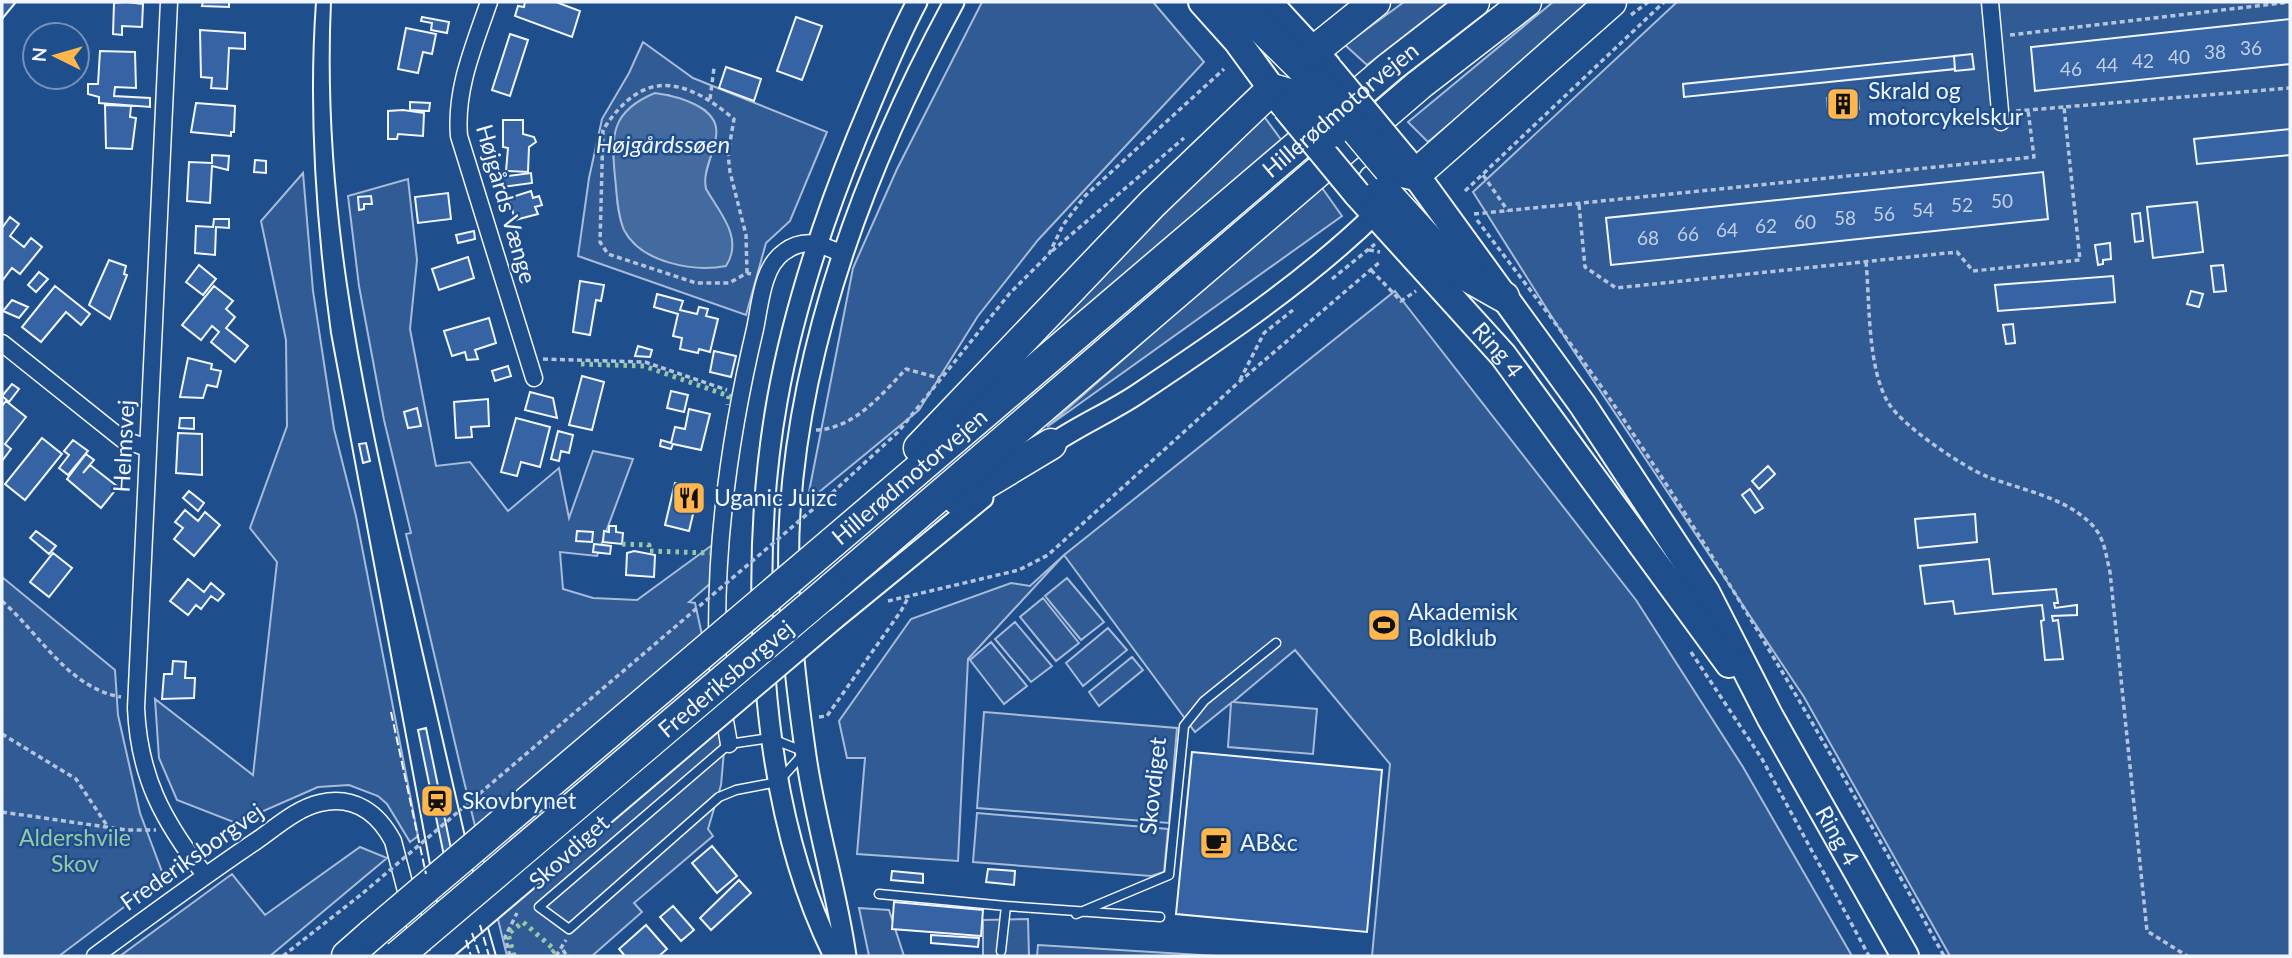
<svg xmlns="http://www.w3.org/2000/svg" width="2292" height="958" viewBox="0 0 2292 958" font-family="Lato,sans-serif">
<rect width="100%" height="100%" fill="#1f4e8c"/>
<path fill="#305b95" stroke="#a8bbd7" stroke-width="2" fill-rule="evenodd" d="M982,2H1153L1204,62L1038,240L978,316L919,410L807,502L853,268L897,169Z
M1404,2H1448L1367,65L1345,45Z
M1553,2H1595L1428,142L1408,122Z
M1677,2H2290V956H1950L1804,697L1569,344L1473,192Z
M643,42L693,78L827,132L790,221L766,243L746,315L578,256L589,178L602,119L629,73ZM668,95L705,110L716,136L704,181L706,189L724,219L618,206L612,137Z
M1263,115L1285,145L968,408Z
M303,173L313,291L334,429L356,516L418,836L410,842L387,804L378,796L349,785L318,787L236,823L177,800L159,758L155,699L253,775L277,562L250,528L287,426L286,340L261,221Z
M408,179L417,260L410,329L436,466L470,462L508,511L559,468L569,518L593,451L633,459L597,556L560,552L563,589L593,598L637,600L715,543L712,582L689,602L695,603L725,740L721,785L708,829L713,836L634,903L642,912L592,956H507L461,769L406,534L411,533L384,420L359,286L348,196Z
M1320,185L1342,216L1047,427Z
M1395,291L1636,600L1743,767L1852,956H1372L1390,764L1295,650L1233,702L1317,709L1313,754L1228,747L1231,703L1195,732L1064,555L968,659L958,861L857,854L865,758H847L839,721L911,619L1011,583L1030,586L1064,555Z
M2,577L115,670L118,715L140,813L164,877L59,956H2Z
M1067,578L1104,622L1081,640L1045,596Z
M1043,598L1079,643L1056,661L1020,617Z
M1015,622L1052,666L1031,682L995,639Z
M1108,628L1127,650L1083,686L1066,663Z
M991,642L1027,686L1004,704L970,660Z
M1132,657L1143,670L1099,706L1089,692Z
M984,712L1177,728L1169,823L977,808Z
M977,813L1168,829L1164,872L1151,876L973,862Z
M360,847L387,858L270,956H120L232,874L265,915Z
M859,908L889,910L904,956H869Z
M1028,919L1029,956H983V920Z
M1038,945L1217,956H1037Z"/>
<path fill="#446ba0" stroke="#a8bbd7" stroke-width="2" d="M655,93C677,96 721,107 716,136C714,155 702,170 706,189C720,213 744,238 726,266C694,272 641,263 624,230C617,214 617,194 615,177C611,135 611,111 655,93Z"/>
<path fill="#3563a3" stroke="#f2f6ff" stroke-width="2" d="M2,2H16L2,19Z
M126,2L143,4L142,27L122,26V35L113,34L114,3Z
M203,2H229V7L202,6Z
M525,2H556L580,11L572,37L515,16L518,6L524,7Z
M422,17L449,22L447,33L431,30L432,23L421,21Z
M796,17L822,26L802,80L777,71Z
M2290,19V64L2035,91L2031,47Z
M406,28L436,34L432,54L423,52L418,73L398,69Z
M200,30L245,33V49L229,48L227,89L211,88L212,78L201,77Z
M510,34L528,40L510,96L492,90Z
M100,51L135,52L136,88L115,87L114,96L150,98V107L99,103V97L88,94V84H98Z
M1972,54L1974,69L1955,71L1954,56Z
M1954,56L1955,69L1684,97L1683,84Z
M726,67L761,79L754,101L719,88Z
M1858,95L1859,109L1828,112L1827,98Z
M410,102L430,103L429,111L410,110Z
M196,103L235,106L234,132H231V136L191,132Z
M105,105L131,106L130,117L136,118L132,149L106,148Z
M403,110L424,113L423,136L398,134L397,139H388V111Z
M503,120H523V134L534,137L536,142L529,147L528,172L506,171L508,148L503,147Z
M2290,129V155L2197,164L2194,139Z
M212,155L229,156L228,170L212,166L210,203L187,201L189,162L212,163Z
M255,160L266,161V173L254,172Z
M2043,172L2048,219L1611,265L1606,218Z
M531,173L532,183L502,187L500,177Z
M531,191L533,198L539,196L542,205L535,207L538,214L515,220L509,198Z
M448,193L451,219L418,223L415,197Z
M371,196L372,204H364V209L359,210L358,197Z
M2197,202L2203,252L2153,258L2147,207Z
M2140,213L2143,241L2135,242L2132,214Z
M10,217L19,224L10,236L24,247L31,238L42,247L20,274L12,268L2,281V228Z
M214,219H229V228L216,227L215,255L195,253L196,226L213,227Z
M474,231L475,239L458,243L456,235Z
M2110,243L2111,259L2103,260V264L2098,265L2095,245Z
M468,257L474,278L439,290L432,269Z
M109,260L126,266L124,274L127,275L110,319L89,305Z
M199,265L216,279L203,295L186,282Z
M2223,265L2226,291L2214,292L2211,266Z
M39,272L48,279L36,292L28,285Z
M2113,276L2115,302L1998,311L1995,285Z
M580,281L604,285L601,301L596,300L590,335L573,332Z
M55,286L90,314L81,325L66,312L41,342L22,327Z
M214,286L233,301L226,309L235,317L226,328L248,346L235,362L211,342L219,332L212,326L201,340L182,325Z
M2191,291L2203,294L2199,307L2187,304Z
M657,294L683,301L680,310L697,314L699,307L708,309L706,316L718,319L710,352L699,349L698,353L680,349L682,338L673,336L678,314L654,307Z
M12,300L28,307L19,318L3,311Z
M489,318L496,343L475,350L478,359L467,360L465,352L452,356L444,331Z
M2013,324L2015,343L2006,344L2003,325Z
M638,346L652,350L650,357L635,356Z
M714,351L736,356L731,377L710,372Z
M188,358L212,364L211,369L221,371L217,387L207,385L203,398L180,397Z
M508,366L511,376L495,381L492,371Z
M582,376L604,382L592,430L569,425Z
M12,384L19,389L9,402L2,396Z
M671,391L688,395L684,412L667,408Z
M530,392L553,398L557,418L525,410Z
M488,399L489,426L471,427L472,437L456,438L454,402Z
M6,401L26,417L5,444L11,449L2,461V406Z
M417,408L421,426L408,428L404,412Z
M689,409L710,414L701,450L673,444L671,449L660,446L661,440L671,443L675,427L685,429Z
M180,418H194V429L179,428Z
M516,418L550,427L540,467L521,462L517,476L501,472Z
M558,431L573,435L569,453L561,451L559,461L551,459Z
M178,433L202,434V475L176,473Z
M42,438L62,454L25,500L5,484Z
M73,440L88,451L68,475L59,468L69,455L64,451Z
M366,443L370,461L363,463L359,444Z
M86,454L94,460L83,473L90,465L118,487L101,508L67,479Z
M1768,466L1775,474L1759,489L1752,481Z
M675,483L699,489L689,531L665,525Z
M1750,489L1763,508L1755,513L1742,495Z
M189,491L204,503L198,511L183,498Z
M185,510L198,521L205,512L220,525L194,556L174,539L183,528L175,522Z
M1975,514L1977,542L1918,548L1915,519Z
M609,526H616V532L623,533L622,544L603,542L604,531L609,532Z
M36,531L56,546L49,554L30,538Z
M577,531L593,532L592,542L576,541Z
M594,544L611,546L610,554L593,552Z
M634,551L655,555L654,577L626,575L627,553Z
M53,553L72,568L49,597L30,582Z
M1989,559L1993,594L2056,589L2058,603H2054L2055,608L2077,605V615L2052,616L2053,621L2058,620L2063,659L2045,660L2041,621L2044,620L2042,605L1955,614L1953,601L1925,604L1920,566Z
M188,579L204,592L211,583L224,594L218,601L211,596L201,609L196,605L188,615L170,601Z
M173,661L186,662L185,678H195L194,698L162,699L164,674H172Z
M426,728L456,873L448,875L418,730Z
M1192,752L1382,770L1367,932L1176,914Z
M712,846L737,876L717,893L692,863Z
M988,869L1015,871L1014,885L986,882Z
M892,871L923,874V883L891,880Z
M739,880L751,893L711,930L700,918Z
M894,902L983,910L981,936L892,929Z
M673,906L694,930L681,941L660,917Z
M646,925L667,949L659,956H625L619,949Z
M931,935L979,938L978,947L931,943Z"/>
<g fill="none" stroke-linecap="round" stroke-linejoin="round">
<defs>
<path id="service" d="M770,738L805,752L778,782L736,790L719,797L569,929L539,907L729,744Z
M879,894L1006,906
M1076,914L1169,875L1184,726L1204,701L1276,643
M1001,951L1006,906L1160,917"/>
<path id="minor" d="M169,2L136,708C139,777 163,821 205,875
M489,2C474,46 455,89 459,136L534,378
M1990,2L2001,122
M2,343L122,439L147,448
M729,744C725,719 719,692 718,666C713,553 729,439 755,329C760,306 762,267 784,252C804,237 822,244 842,254
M95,956C148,917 201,878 256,841C275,828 297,808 320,803C354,795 378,813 393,841L423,956"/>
<path id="tertiary" d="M1042,451C1072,428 1108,414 1139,393C1220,339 1305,282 1375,214
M835,619L983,498
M834,956C791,870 772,770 765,675C751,473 781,324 857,137C876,92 894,45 917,2
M846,956C836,886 814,819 805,749C794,671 785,590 790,512C802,332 869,159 954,2"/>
<g id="primary">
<path d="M1202,2L1237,41L1283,104"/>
<path d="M1268,2L1327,66"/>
<path id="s1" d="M1404,159L1582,404L1706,592L1770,717L1905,956"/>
<path id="s2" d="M1357,194L1503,355L1729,664"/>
</g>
<g id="motorway">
<path d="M1235,2L1316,82"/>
<path d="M1314,51L1375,2"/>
<path d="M1389,169L1415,175L1611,2"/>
<path d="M1374,180L1456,270L1504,297"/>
<path d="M919,448L1152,204L1272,89L1299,97"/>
<path d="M958,500L1051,444"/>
<path id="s3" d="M832,543L1390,67L1474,2"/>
<path d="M832,588L1419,85L1526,2"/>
<path d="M347,956L372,934"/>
</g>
</defs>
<use href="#service" stroke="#f2f6ff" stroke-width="11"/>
<use href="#minor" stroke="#f2f6ff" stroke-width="19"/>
<use href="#tertiary" stroke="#f2f6ff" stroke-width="23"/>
<use href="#primary" stroke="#f2f6ff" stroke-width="30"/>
<use href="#motorway" stroke="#f2f6ff" stroke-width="33"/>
<path stroke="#b3c4dc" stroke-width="3.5" stroke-dasharray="5 3.5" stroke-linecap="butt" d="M1631,15L1648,2
M2010,35L2290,2
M710,99L714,68
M2016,111L2064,107
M1483,175L1508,211
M1465,191L1664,2
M1579,205L1585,267L1616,288L1957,252L1973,271L2080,260L2064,107L2290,88
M1474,214L2034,157L2028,110
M1477,220C1529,289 1583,357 1630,429C1744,600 1845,777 1944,956
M1369,250L1380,252
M1052,251L1184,138
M1866,262C1870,303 1867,369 1889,404C1904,427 1963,467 1988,477C2024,491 2067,497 2094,527C2105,540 2106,556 2110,572L2147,931L2187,956
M1371,270L1401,301L1416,291
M747,273L746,235L730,172L728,154L734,119C685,78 643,67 603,130L600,242L608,254L696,283H729L747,273L751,274
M1332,279L1375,244
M543,359L645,362L727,390
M1240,380L1264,333L1293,310
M816,430C854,429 882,394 906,369L939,378
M832,493L898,432L1010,293L1049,254L1063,225L1085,196L1224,69
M2,601C40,634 68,688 121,697
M888,601L1019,570L1048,555L1239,382L1381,261
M1691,652L1762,759L1869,956
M819,717L827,716L901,611L909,596
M2,734L76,779L108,827
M2,812L127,830H156
M563,950L567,956
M283,956L363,893
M510,956L505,937L517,913
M556,956L566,940"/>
<use href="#service" stroke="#1f4e8c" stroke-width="8"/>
<use href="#minor" stroke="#1f4e8c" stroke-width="16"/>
<use href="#tertiary" stroke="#1f4e8c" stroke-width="19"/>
<use href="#primary" stroke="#1f4e8c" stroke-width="26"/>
<use href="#motorway" stroke="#1f4e8c" stroke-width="30"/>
<path stroke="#f2f6ff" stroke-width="2" d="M316,2C308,113 316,223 331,333L437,902L453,956
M331,2C322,196 359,375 402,563C427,673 453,783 478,893L496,956"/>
<defs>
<path id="tertiary-bridge" d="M438,956L835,619"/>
<path id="primary-bridge" d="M1330,70L1403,158
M1286,108L1357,194"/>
<path id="motorway-bridge" d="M1316,82L1389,169
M1299,97L1333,132
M372,934L832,543
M398,956L832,588"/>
</defs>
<use href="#tertiary-bridge" stroke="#f2f6ff" stroke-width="23" stroke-linecap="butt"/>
<use href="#primary-bridge" stroke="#f2f6ff" stroke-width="30" stroke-linecap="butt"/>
<use href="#motorway-bridge" stroke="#f2f6ff" stroke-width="33" stroke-linecap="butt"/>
<path stroke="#b3c4dc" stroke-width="3.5" stroke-dasharray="5 3.5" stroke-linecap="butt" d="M363,893L832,493"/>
<use href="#tertiary-bridge" stroke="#1f4e8c" stroke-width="19"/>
<use href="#primary-bridge" stroke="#1f4e8c" stroke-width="26"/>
<use href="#motorway-bridge" stroke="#1f4e8c" stroke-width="30"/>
<path stroke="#97c8a6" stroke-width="5" stroke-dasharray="3.5 5" stroke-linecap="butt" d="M581,364L644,366L729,396L728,405
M622,544L649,545V551L710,553
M514,956L508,934L523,922L555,950L548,956"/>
<path stroke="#f2f6ff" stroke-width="2" stroke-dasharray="9 3.5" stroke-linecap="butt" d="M391,712L426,874
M480,925L489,956
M472,933L480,956
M466,940L471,956"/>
</g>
<defs>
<symbol id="building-square" viewBox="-11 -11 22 22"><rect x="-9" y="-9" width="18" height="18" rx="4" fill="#ffb74d" stroke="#1f4e8c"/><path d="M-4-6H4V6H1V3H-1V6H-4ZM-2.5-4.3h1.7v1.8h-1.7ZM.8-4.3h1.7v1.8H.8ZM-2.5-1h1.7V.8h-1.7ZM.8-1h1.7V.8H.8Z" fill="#111"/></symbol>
<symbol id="restaurant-square" viewBox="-11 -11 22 22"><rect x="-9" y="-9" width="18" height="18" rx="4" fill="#ffb74d" stroke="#1f4e8c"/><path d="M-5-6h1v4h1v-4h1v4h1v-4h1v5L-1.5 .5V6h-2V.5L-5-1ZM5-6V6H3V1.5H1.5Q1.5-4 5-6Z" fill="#111"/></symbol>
<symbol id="stadium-square" viewBox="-11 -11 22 22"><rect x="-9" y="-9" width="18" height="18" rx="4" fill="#ffb74d" stroke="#1f4e8c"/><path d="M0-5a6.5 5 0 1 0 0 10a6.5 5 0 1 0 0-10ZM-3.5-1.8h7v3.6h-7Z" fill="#111"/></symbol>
<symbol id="station-square" viewBox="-11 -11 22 22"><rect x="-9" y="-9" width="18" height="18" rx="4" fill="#ffb74d" stroke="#1f4e8c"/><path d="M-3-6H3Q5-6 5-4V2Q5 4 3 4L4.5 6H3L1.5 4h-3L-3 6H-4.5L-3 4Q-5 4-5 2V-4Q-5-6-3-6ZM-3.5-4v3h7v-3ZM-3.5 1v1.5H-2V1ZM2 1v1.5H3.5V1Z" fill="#111"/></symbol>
<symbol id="cafe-square" viewBox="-11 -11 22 22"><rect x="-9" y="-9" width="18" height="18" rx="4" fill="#ffb74d" stroke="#1f4e8c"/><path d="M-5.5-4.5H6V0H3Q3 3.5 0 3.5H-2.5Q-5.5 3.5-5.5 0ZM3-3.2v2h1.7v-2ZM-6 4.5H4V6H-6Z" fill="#111"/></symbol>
</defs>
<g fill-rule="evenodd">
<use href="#building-square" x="1824" y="85" width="38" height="38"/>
<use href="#restaurant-square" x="670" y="479" width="38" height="38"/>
<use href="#stadium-square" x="1365" y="606" width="38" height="38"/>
<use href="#station-square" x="418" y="782" width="38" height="38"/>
<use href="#cafe-square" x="1197" y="824" width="38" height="38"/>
</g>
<g text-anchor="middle" stroke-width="5" stroke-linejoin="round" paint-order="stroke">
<g font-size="19" fill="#c3d1e8">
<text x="2251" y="55">36</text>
<text x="2215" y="59">38</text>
<text x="2179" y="64">40</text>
<text x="2143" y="68">42</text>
<text x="2107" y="72">44</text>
<text x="2071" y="76">46</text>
<text x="2002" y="208">50</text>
<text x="1962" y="212">52</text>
<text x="1923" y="217">54</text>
<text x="1884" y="221">56</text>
<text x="1845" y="225">58</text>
<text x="1805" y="229">60</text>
<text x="1766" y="233">62</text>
<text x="1727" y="237">64</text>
<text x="1688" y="241">66</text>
<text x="1648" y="245">68</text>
</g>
<g font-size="23" fill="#f2f6ff" stroke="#1f4e8c" text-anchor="start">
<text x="1868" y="99">Skrald og<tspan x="1868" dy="26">motorcykelskur</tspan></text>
<text x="714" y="506">Uganic Juizc</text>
<text x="1408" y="620">Akademisk<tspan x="1408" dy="26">Boldklub</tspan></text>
<text x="462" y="809">Skovbrynet</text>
<text x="1240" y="851">AB&amp;c</text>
</g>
<g font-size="23" fill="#f2f6ff" stroke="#1f4e8c">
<text dy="8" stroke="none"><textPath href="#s3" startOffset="668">Hillerødmotorvejen</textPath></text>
<text transform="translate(506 204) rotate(74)" y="8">Højgårds Vænge</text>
<text dy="8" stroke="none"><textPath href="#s2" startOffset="210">Ring 4</textPath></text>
<text transform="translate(124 446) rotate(-87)" y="8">Helmsvej</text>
<text dy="8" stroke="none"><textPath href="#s3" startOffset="102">Hillerødmotorvejen</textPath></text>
<text transform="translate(726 679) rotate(-40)" y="8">Frederiksborgvej</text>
<text transform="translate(1153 786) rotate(-84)" y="8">Skovdiget</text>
<text dy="8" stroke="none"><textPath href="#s1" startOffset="805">Ring 4</textPath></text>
<text transform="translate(569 852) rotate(-42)" y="8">Skovdiget</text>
<text transform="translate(192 857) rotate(-35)" y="8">Frederiksborgvej</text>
</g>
<g font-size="23" fill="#97c8a6" stroke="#1f4e8c">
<text x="75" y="846">Aldershvile<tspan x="75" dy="26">Skov</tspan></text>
</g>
<g font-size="24" font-style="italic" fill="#f2f6ff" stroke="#1f4e8c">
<text x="663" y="153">Højgårdssøen</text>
</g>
</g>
<rect width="2292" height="958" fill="none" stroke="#f2f6ff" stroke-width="7"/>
<g transform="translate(56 56) rotate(275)"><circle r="33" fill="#1f4e8c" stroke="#7391ba" stroke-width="2"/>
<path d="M0-5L12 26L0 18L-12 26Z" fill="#ffb74d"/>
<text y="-10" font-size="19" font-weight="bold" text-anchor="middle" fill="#f2f6ff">N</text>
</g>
</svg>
